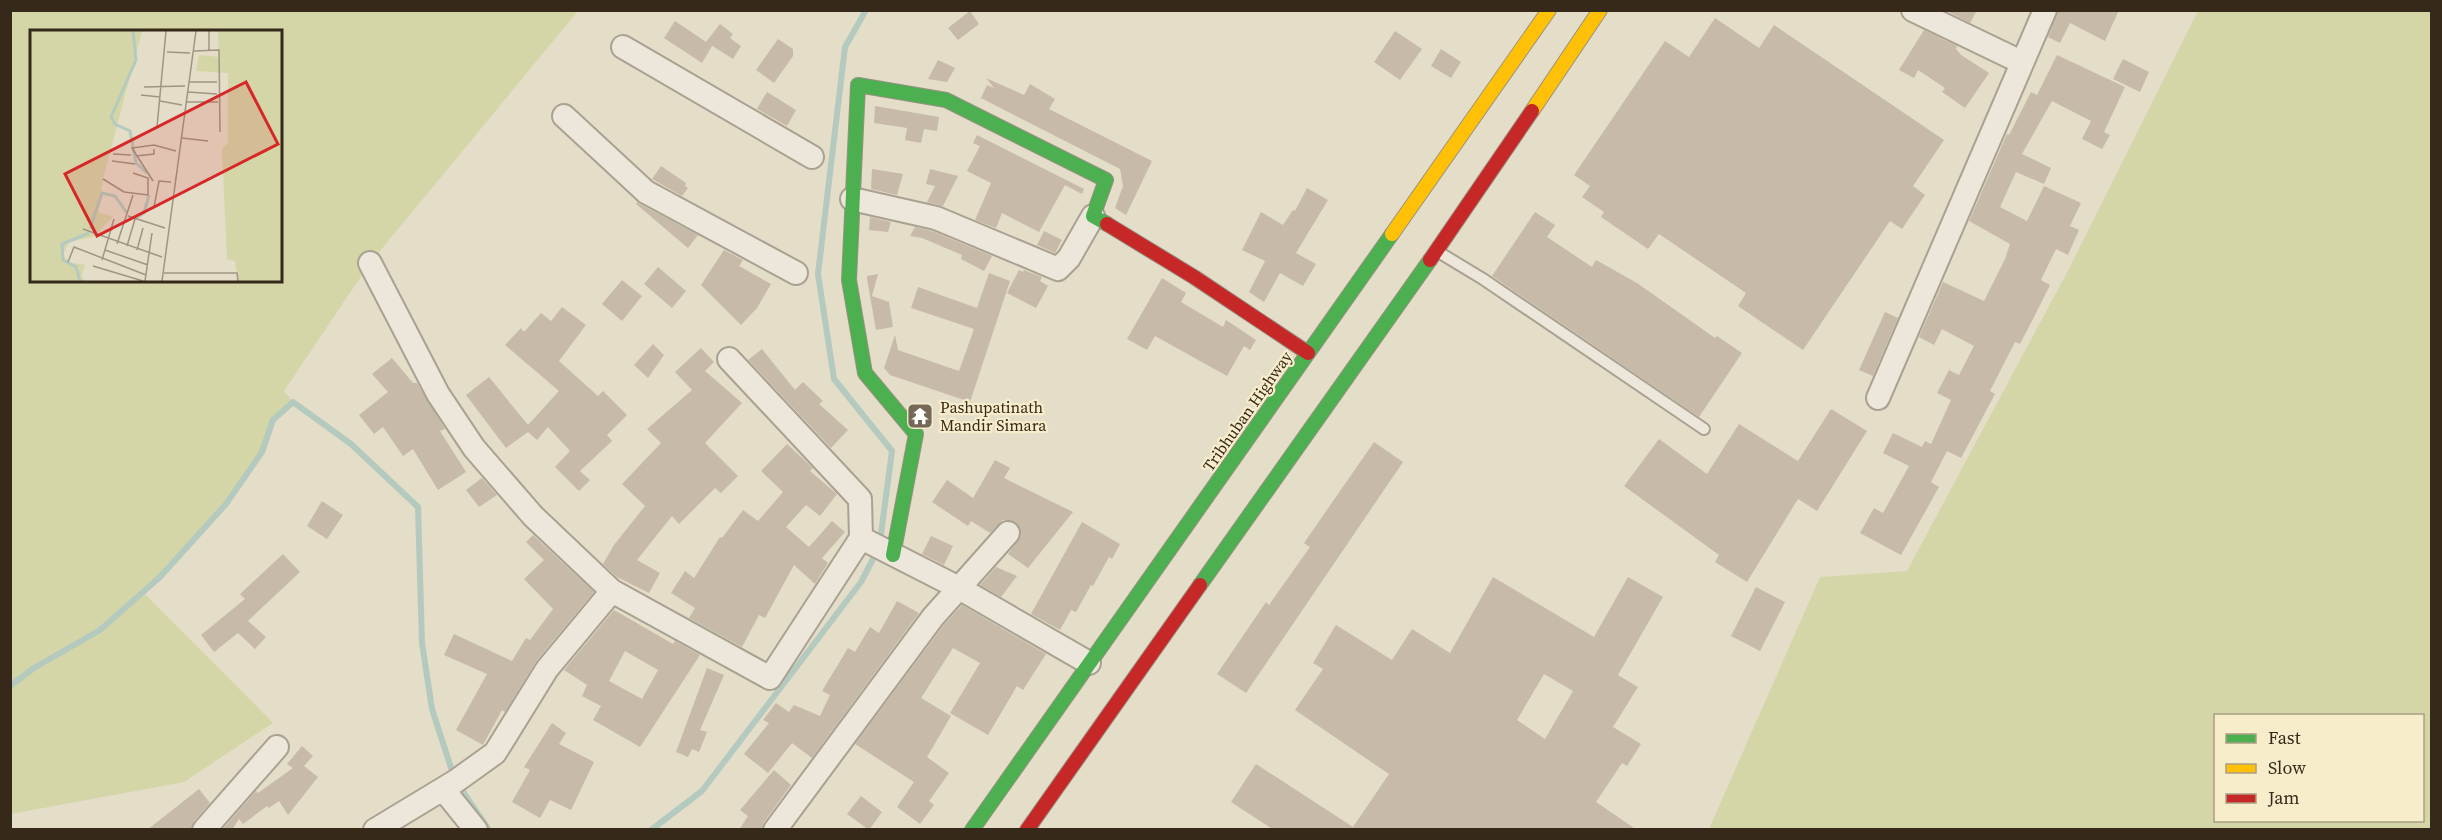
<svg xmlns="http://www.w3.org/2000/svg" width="2442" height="840" viewBox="0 0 2442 840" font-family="'Source Serif 4',serif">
<rect width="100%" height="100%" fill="#e4ddc8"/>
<path fill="#d4d6a8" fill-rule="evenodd" d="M11,11H578L370,263L284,391L293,402L273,420L262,452L226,504L143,592L273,723L184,782L11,814ZM32,32H280V280H32Z
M2198,11H2431V829H1709L1820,577L1907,571L2071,265ZM2216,716H2422V820H2216Z"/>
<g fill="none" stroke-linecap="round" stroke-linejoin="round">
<path stroke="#b4cabe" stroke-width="6" d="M866,10L845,47L818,274L834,379L892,451L881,534
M10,686L34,668L100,630L160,577L226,504L262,452L273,420L293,402L351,444L418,507L422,643L432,709L454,777
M459,786L489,830
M651,830L702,791L861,582L873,559"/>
</g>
<path fill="#c8baa8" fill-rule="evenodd" d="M1945,10H1977L1970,23Z
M2058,10H2119L2105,41L2070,23L2060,43L2048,37Z
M970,11L979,24L958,40L948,28Z
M1715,18L1759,48L1774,25L1944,140L1913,186L1925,195L1902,229L1890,221L1803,350L1738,306L1746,293L1659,234L1648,249L1601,217L1604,212L1582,197L1590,186L1574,175L1665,41L1689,57Z
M675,21L712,46L702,63L664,38Z
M720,24L733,34L730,38L741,46L733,59L706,42Z
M1924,30L1957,46L1956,49L1961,55L1989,73L1965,108L1942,92L1945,88L1918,70L1914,78L1899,70Z
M1395,31L1422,49L1400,80L1374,62Z
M778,39L793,49V56L774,83L756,70Z
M1441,49L1461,62L1451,78L1431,66Z
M2057,55L2125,87L2104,132L2110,135L2102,149L2082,139L2091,121L2052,101L2022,154L2051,168L2044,184L2016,172L2000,207L2027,221L2044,186L2081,203L2070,226L2079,230L2068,255L2056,249L2041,280L2050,285L2033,319L2020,344L2015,342L1990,391L1995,394L1961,458L1947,451L1931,482L1939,487L1901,555L1860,533L1874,508L1883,513L1909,466L1883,453L1893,433L1922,447L1925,441L1931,444L1951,400L1937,393L1949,370L1959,375L1974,346L1942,329L1934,345L1919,337L1943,282L1984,301L2005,259L2010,244L1969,221L2007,134L2009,135L2031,92L2037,95Z
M2123,59L2149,72L2140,92L2113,79Z
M938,60L955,68L947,82L928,79Z
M986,78L1024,95L1030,84L1055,99L1049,109L1152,161L1126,215L1115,208L1123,186L1120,169L981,98L987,85L994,88Z
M767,92L796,110L787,126L757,109Z
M875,106L939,117L937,131L924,129L921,143L905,140L907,128L874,123Z
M977,135L1084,189L1082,194L1065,185L1039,232L1002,213L996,228L975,220L991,183L967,171L980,146L973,143Z
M661,166L686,183L685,186L688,188L682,196L652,179Z
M872,169L903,174L897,195L871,189Z
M930,169L958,176L943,206L927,202L935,186L926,184Z
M1307,188L1328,200L1296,253L1316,264L1303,286L1280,273L1264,302L1249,292L1265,261L1242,250L1261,212L1283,225L1293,210L1295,211Z
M637,202L640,204L698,235L688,248L636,204Z
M1535,212L1555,225L1547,237L1592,267L1596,260L1637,283L1715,338L1717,336L1742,353L1699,417L1492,276Z
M870,217L891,222L888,232L869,230Z
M915,227L932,231L992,256L984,271L961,259L962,255L922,238L910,236Z
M1044,231L1062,240L1055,253L1037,245Z
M724,250L743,260L739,266L771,284L757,308L741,325L701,285Z
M658,267L686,291L672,308L644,284Z
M1019,270L1023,272L1024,270L1042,277L1040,281L1048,286L1036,308L1007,293Z
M989,273L1010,281L970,402L890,375L884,368L895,335L898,350L959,371L974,329L911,308L918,287L977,308Z
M878,274L872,296L889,302L893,327L876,330L867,279V276Z
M1162,278L1186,293L1181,302L1223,327L1226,320L1256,340L1250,350L1244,346L1227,376L1155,336L1147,350L1127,339Z
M622,280L642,296L622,321L602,304Z
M562,307L586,325L559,361L598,396L603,391L627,415L607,435L612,441L580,471L590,480L579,491L555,467L570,451L548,427L537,440L528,432L506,448L466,395L489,377L528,425L559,391L505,345L521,328L524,332L541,313L551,321Z
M1885,312L1898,318L1873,376L1859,370Z
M653,344L664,355L648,378L634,365Z
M701,348L714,362L705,371L742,403L705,443L738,476L721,493L715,488L679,524L672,516L637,560L660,573L649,593L617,577L603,564L614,545L645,506L622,484L661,443L647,429L692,390L675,372Z
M762,349L795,390L803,382L823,401L819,404L848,430L831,448L748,360Z
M392,358L413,383H417L445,429L440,431L466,472L438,490L413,449L403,456L383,427L374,434L359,415L388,392L372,374Z
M1831,409L1867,431L1817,511L1798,499L1747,582L1715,562L1719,555L1624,486L1659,439L1707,474L1739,424L1798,461Z
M1374,442L1403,462L1246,693L1217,674L1266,602L1269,605L1310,547L1304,543Z
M787,444L813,468L810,471L837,494L820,516L806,505L786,527L809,547L832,521L845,532L822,558L828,563L815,584L794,565L765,618L759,615L742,647L689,618L695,608L671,593L685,571L694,578L720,537L722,538L743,510L758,521L783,492L761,471Z
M995,460L1010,468L1004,478L1073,512L1028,568L1008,554L1021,536L1016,523L1003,520L990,533L971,521L968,526L932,502L947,480L973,498Z
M482,478L497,495L479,507L466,490Z
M322,501L343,515L327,539L307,526Z
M1082,522L1120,544L1112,559L1109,557L1093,586L1091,585L1076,612L1071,610L1060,630L1031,614Z
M533,535L594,592L537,660L505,712L502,710L483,745L456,730L487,674L444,655L454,634L512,661L526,638L530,640L553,609L524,579L544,560L526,542Z
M931,536L953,546L944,565L922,554Z
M283,554L300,572L248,621L266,637L255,649L238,633L214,652L201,635L245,599L240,594Z
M996,567L1017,576L1001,597L980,585Z
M1493,577L1594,637L1628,577L1663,597L1618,675L1638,687L1613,727L1641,744L1627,766L1622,763L1596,802L1637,830H1274L1231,802L1256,764L1353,827L1389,774L1295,710L1323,669L1313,663L1336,625L1392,660L1412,629L1450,653ZM1544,674L1573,691L1545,739L1517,720Z
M1756,587L1785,602L1760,651L1731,636Z
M897,601L919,613L812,758L792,743L768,773L744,754L769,723L763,720L776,703L789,712L794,705L820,716L830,695L822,691L848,648L855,652L870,627L879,633Z
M962,605L1046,654L1023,690L1017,686L988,735L950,713L980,663L953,648L921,698L951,716L927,757L949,773L929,801L934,805L920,824L897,807L914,782L855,744L943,626Z
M614,610L673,644L675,641L700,655L640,747L593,720L601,706L582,696L587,685L564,670ZM625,651L658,670L642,699L609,681Z
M707,668L724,675L700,730L707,732L699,752L692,749L688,757L676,752Z
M552,723L566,733L559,744L594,762L571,810L550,800L540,818L512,802L530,770L524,767Z
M302,746L313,756L304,766L318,777L288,815L279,801L269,808L267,806L243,824L239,819L232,830H222L256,791L258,793L293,768L287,764Z
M774,770L791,785L764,822L762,830H739L748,816L740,810Z
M199,789L210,803L194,821L191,830H147Z
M861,796L882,812L869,830L847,814Z"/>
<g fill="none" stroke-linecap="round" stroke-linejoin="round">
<defs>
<path id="lane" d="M1440,253L1483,279L1704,429"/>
<path id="street" d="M1913,10L2021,62
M623,47L812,157
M564,116L646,192L796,273
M852,199L936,218L1058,269L1069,258L1093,216
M370,263L438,394L474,448L533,516L612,591L770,678L861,538L860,499L729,359
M1878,398L2045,10
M861,538L959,588L1008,533
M443,789L476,830
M204,830L277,747
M375,830L456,781L495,753L547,669L612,591
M775,830L933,617L959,588L1089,663"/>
<path id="fast" d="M893,555L916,434L865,373L849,280L858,85L946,100L1106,180L1093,216L1107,224
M1200,585L1430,260
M972,830L1392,234"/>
<path id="slow" d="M1532,111L1600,10
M1392,234L1549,10"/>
<path id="jam" d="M1107,224L1194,277L1308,353
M1430,260L1532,111
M1027,830L1200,585"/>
</defs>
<use href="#lane" stroke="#a9a192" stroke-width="14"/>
<use href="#street" stroke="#a9a192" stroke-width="26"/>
<use href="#fast" stroke="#989182" stroke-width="16"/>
<use href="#slow" stroke="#989182" stroke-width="16"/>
<use href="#jam" stroke="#989182" stroke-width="16"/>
<use href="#lane" stroke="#ece7da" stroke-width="10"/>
<use href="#street" stroke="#ece7da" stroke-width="22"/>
<use href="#fast" stroke="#4caf50" stroke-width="14"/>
<use href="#slow" stroke="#ffc107" stroke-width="14"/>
<use href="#jam" stroke="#c62828" stroke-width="14"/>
</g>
<defs>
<symbol id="temple-square" viewBox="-11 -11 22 22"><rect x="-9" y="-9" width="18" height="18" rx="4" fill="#746857" stroke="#f8edcb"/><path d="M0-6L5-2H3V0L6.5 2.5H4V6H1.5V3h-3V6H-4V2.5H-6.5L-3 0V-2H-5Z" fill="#fff"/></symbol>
</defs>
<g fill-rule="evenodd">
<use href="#temple-square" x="905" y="401" width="30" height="30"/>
</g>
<g text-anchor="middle" stroke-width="4.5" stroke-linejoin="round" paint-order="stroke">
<g font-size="16" fill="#37291a" stroke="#f8edcb" text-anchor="start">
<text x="940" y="413">Pashupatinath<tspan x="940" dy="18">Mandir Simara</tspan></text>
</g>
<g font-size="16" fill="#37291a" stroke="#f8edcb">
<text transform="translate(1247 411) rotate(-55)" y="6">Tribhuban Highway</text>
</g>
</g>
<g transform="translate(30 30)">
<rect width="252" height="252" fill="#e4ddc8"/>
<path d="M0,1H112L73,149L68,182L83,187L63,207L39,212L33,225L38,232L55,235L51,247L55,251H0ZM188,1H252V251H208L205,231L197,230L192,118L198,114V43L166,41L169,25L189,27Z" fill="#d4d6a8"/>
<path fill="none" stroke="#b4cabe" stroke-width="3" d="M103,1L106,30L81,87L85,94L100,101L106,133L117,143M106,188L114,183L119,165M60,199L72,163L85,166L97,183M50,251L46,237L33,230L32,214L59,203"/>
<path fill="none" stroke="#9f9582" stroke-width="1.5" d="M164,21L189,20L190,102M179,21V1M137,22L160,23M159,52H187M114,57L155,56M158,62L187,64M111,65L130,67M130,71L152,75M157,72H188M127,97L136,1M152,108L178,111M83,124L101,125M106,126L124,124V119M82,131L105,134M73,149L94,162L118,165V148L103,143M123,151L102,118L124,115L146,121M124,177L129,151L141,152M98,186L135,198M53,199L132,227M87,214L103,165M97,216L105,189M75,220L118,235M107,220L113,198M72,230L84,189M38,232L44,217L116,245M63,236L113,251M134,243H207L208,251M115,251L122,203M132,251L166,1"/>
<path fill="#d62828" fill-opacity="0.15" stroke="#d62828" stroke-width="3" d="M216,52L248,114L67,206L35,144Z"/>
<rect width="252" height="252" fill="none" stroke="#37291a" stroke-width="3"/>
</g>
<rect width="2442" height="840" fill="none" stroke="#37291a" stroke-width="24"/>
<rect x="2214" y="714" width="210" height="108" fill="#f8edcb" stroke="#ab9f84" stroke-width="1.5"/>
<rect x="2226" y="734" width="30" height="9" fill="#4caf50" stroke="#ab9f84" stroke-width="1.5"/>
<text x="2268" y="744" font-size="18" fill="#37291a">Fast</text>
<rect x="2226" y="764" width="30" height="9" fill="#ffc107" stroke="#ab9f84" stroke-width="1.5"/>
<text x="2268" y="774" font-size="18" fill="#37291a">Slow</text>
<rect x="2226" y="794" width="30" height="9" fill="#c62828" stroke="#ab9f84" stroke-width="1.5"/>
<text x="2268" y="804" font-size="18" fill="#37291a">Jam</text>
</svg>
